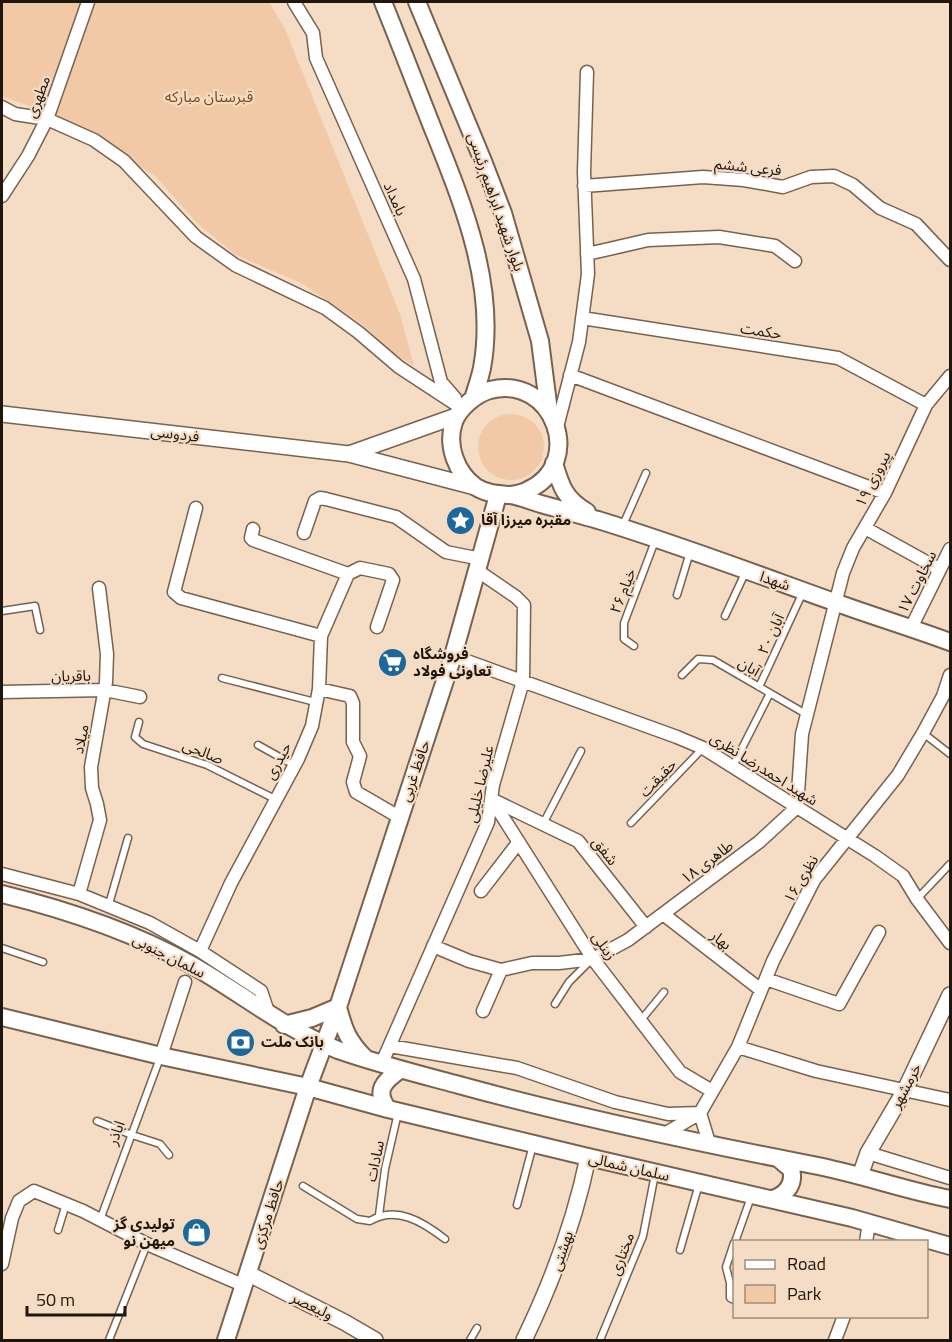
<svg xmlns="http://www.w3.org/2000/svg" width="952" height="1342" viewBox="0 0 952 1342" font-family="'Titillium Web','Noto Sans Arabic',sans-serif">
<rect width="100%" height="100%" fill="#f5dcc5"/>
<path fill="#f1c9a6" d="M2,2H269L285,29L400,314L414,366L392,352L362,324L301,283L236,255L199,225L155,176L64,119L2,96Z
M478 447a33 33 0 1 1 66 0a33 33 0 1 1-66 0Z"/>
<g fill="none" stroke-linecap="round" stroke-linejoin="round">
<defs>
<path id="service" d="M623,525L646,473
M677,595L690,552
M2,611L35,606L40,630
M725,616L746,571
M634,646L624,639V623L655,541
M682,675L698,659L713,660L806,714
M222,678L315,702
M759,687L803,592
M139,722L135,737L143,744L207,765L275,799
M923,733L950,754
M258,745L294,765
M733,766L770,693
M631,823L703,748
M543,824L581,751
M917,899L950,864
M109,904L128,838
M2,948L43,962
M555,1004L569,982L590,961
M641,1020L664,992
M97,1121L132,1135L160,1144L169,1155
M303,1186L357,1219L370,1221C396,1205 423,1222 445,1239
M517,1205L533,1145
M379,1215L385,1169L398,1113
M100,1220L160,1058
M58,1230L66,1204
M735,1242L751,1197
M734,1243L726,1267L730,1283V1298L734,1300
M680,1250L699,1184
M109,1340L147,1244
M470,1340L477,1328
M600,1340L643,1236L655,1174"/>
<path id="minor" d="M294,2L313,33L316,58L414,279L441,382L455,398
M2,107L15,114L47,119L94,140L124,161L196,237L235,265L325,308L358,332L399,367L463,409
M584,186L703,177L744,180L783,187L811,177L834,176L853,185L880,208L916,224L950,260
M2,196L28,156L47,119L88,2
M587,254L648,240L719,237L775,246L795,261
M582,318L838,358L926,405
M570,375L885,493
M557,427L579,342L588,274L584,172L587,72
M196,508L174,592L181,598L321,636
M865,528L939,569
M253,529L251,538L253,540L348,574
M304,533L315,501L320,498L326,499L396,517L446,552L481,559
M348,574L360,568L389,574L393,580L377,627
M911,628L950,549
M453,656L677,737L703,748L875,856L903,876L917,899L950,943
M319,689L350,696L353,703V742L360,756L353,782L356,792L399,817
M2,692L105,690L140,697
M492,800L593,959L680,1072L712,1091
M493,800L578,841L646,927
M2,874L79,894L150,923L200,951L261,991L269,1015
M481,891L518,843
M79,894L100,820L97,804L92,788L91,767L106,682L107,654L99,588
M663,914L761,990
M433,946L469,961L501,970L532,963H559L593,959L628,940L759,842L797,807L802,734L843,573L853,548L885,493L926,405L950,376
M200,951L231,883L298,759L312,726L319,689L321,636L348,574
M766,979L839,1004L879,932
M483,1011L501,970
M390,1046L517,1068L615,1102L668,1114L700,1113L738,1047L773,961L814,880L898,775L923,733L943,696L950,675
M738,1047L816,1071L950,1100
M161,1056L185,982
M381,1065L488,822L493,785L523,681L524,605L516,597L478,571
M663,1135L700,1113L710,1146
M868,1153L950,1178
M866,1242L869,1222
M2,1264L12,1218L19,1201L34,1191L83,1211L147,1244L245,1286
M835,1340L844,1316"/>
<path id="tertiary" d="M2,414L349,454L475,487
M349,454L456,416
M860,1176L868,1153L905,1090L950,995
M249,1274L344,1322L375,1340
M524,1340C552,1282 575,1221 588,1157"/>
<path id="secondary" d="M383,2C400,44 416,86 433,129C463,204 497,286 482,368C480,378 476,389 473,399
M417,2L483,161L503,213L540,341L549,411
M554,463C561,487 565,499 587,512
M511,495C516,494 523,493 528,490C586,464 554,374 490,390C476,394 459,408 454,422C446,445 456,473 476,487C487,494 498,494 510,495C521,497 531,501 541,504C560,509 579,515 598,520C677,544 756,574 834,602C873,616 912,628 950,642
M2,894C67,910 131,931 190,964C240,992 284,1029 338,1050C378,1064 418,1074 459,1085C576,1117 694,1142 813,1165C860,1174 904,1190 950,1199
M2,1017L161,1056L308,1087L388,1109L588,1157L852,1218L950,1246
M284,1025L312,1018L338,1007C344,1030 348,1041 365,1058
M388,1109C374,1091 384,1081 400,1070
M773,1199C787,1194 795,1184 791,1169L779,1159
M226,1340L308,1087L338,1007L453,656L498,495"/>
</defs>
<use href="#service" stroke="#78624e" stroke-width="9"/>
<use href="#minor" stroke="#78624e" stroke-width="15"/>
<use href="#tertiary" stroke="#78624e" stroke-width="18"/>
<use href="#secondary" stroke="#78624e" stroke-width="20"/>
<use href="#service" stroke="#fff" stroke-width="6"/>
<use href="#minor" stroke="#fff" stroke-width="12"/>
<use href="#tertiary" stroke="#fff" stroke-width="15"/>
<use href="#secondary" stroke="#fff" stroke-width="16"/>
</g>
<defs>
<symbol id="sight-disc" viewBox="-11 -11 22 22"><circle r="9.5" fill="#1c689b" stroke="#f5dcc5"/><path d="M0-6L1.8-2.2L6-1.7L2.9 1.2L3.7 5.4L0 3.3L-3.7 5.4L-2.9 1.2L-6-1.7L-1.8-2.2Z" fill="#fff"/></symbol>
<symbol id="supermarket-disc" viewBox="-11 -11 22 22"><circle r="9.5" fill="#1c689b" stroke="#f5dcc5"/><path d="M-6-5.5h2.5l.6 2H6L4.5 2H-2.5L-4.4-4H-6ZM-1.5 3.2a1.3 1.3 0 1 0 .1 0ZM3 3.2a1.3 1.3 0 1 0 .1 0Z" fill="#fff"/></symbol>
<symbol id="bank-disc" viewBox="-11 -11 22 22"><circle r="9.5" fill="#1c689b" stroke="#f5dcc5"/><path d="M-6-4H6V4H-6ZM0-2.3a2.3 2.3 0 1 0 0 4.6a2.3 2.3 0 1 0 0-4.6Z" fill="#fff"/></symbol>
<symbol id="shop-disc" viewBox="-11 -11 22 22"><circle r="9.5" fill="#1c689b" stroke="#f5dcc5"/><path d="M-5-2.5h2.3a2.7 3.5 0 0 1 5.4 0H5L5.5 6h-11ZM-1.5-2.5h3a1.5 2.3 0 0 0-3 0Z" fill="#fff"/></symbol>
</defs>
<g fill-rule="evenodd">
<use href="#sight-disc" x="444" y="504" width="33" height="33"/>
<use href="#supermarket-disc" x="376" y="646" width="33" height="33"/>
<use href="#bank-disc" x="224" y="1026" width="33" height="33"/>
<use href="#shop-disc" x="180" y="1216" width="33" height="33"/>
</g>
<g text-anchor="middle" stroke-width="4.5" stroke-linejoin="round" paint-order="stroke">
<g font-size="15" fill="#1f160e" stroke="#f5dcc5">
<text transform="translate(38 97) rotate(-69)" y="5">مطهری</text>
<text transform="translate(748 167) rotate(6)" y="5">فرعی ششم</text>
<text transform="translate(395 199) rotate(66)" y="5">بامداد</text>
<text transform="translate(496 202) rotate(71)" y="5">بلوار شهید ابراهیم رئیسی</text>
<text transform="translate(761 331) rotate(9)" y="5">حکمت</text>
<text transform="translate(175 434) rotate(7)" y="5">فردوسی</text>
<text transform="translate(873 479) rotate(-63)" y="5">پیروزی ۱۹</text>
<text transform="translate(775 581) rotate(19)" y="5">شهدا</text>
<text transform="translate(917 582) rotate(-63)" y="5">سخاوت ۱۷</text>
<text transform="translate(623 591) rotate(-69)" y="5">خیام ۲۶</text>
<text transform="translate(771 634) rotate(-65)" y="5">آبان ۲۰</text>
<text transform="translate(749 667) rotate(31)" y="5">آبان</text>
<text transform="translate(71 676) rotate(-1)" y="5">باقریان</text>
<text transform="translate(81 739) rotate(-78)" y="5">میلاد</text>
<text transform="translate(203 752) rotate(22)" y="5">صالحی</text>
<text transform="translate(278 761) rotate(-62)" y="5">حیدری</text>
<text transform="translate(764 769) rotate(32)" y="5">شهید احمدرضا نظری</text>
<text transform="translate(415 771) rotate(-71)" y="5">حافظ غربی</text>
<text transform="translate(658 778) rotate(-46)" y="5">حقیقت</text>
<text transform="translate(480 784) rotate(-77)" y="5">علیرضا خلیلی</text>
<text transform="translate(605 851) rotate(52)" y="5">شفق</text>
<text transform="translate(707 862) rotate(-37)" y="5">طاهری ۱۸</text>
<text transform="translate(801 879) rotate(-59)" y="5">نظری ۱۶</text>
<text transform="translate(721 940) rotate(38)" y="5">بهار</text>
<text transform="translate(604 946) rotate(55)" y="5">زینلی</text>
<text transform="translate(169 956) rotate(27)" y="5">سلمان جنوبی</text>
<text transform="translate(906 1086) rotate(-62)" y="5">خرمشهر</text>
<text transform="translate(116 1133) rotate(-70)" y="5">اباذر</text>
<text transform="translate(375 1161) rotate(-78)" y="5">سادات</text>
<text transform="translate(629 1167) rotate(13)" y="5">سلمان شمالی</text>
<text transform="translate(268 1214) rotate(-72)" y="5">حافظ مرکزی</text>
<text transform="translate(562 1251) rotate(-71)" y="5">بهشتی</text>
<text transform="translate(622 1254) rotate(-69)" y="5">مختاری</text>
<text transform="translate(312 1306) rotate(26)" y="5">ولیعصر</text>
</g>
<g font-size="15" fill="#7a4913" stroke="#f5dcc5">
<text x="209" y="102">قبرستان مبارکه</text>
</g>
<g font-size="15" font-weight="bold" fill="#1f160e" stroke="#f5dcc5" text-anchor="start">
<text x="481" y="525">مقبره میرزا آقا</text>
<text x="413" y="659">فروشگاه<tspan x="413" dy="17">تعاونی فولاد</tspan></text>
<text x="261" y="1047">بانک ملت</text>
<text x="175" y="1229" text-anchor="end">تولیدی گز<tspan x="175" dy="17">میهن نو</tspan></text>
</g>
</g>
<rect width="952" height="1342" fill="none" stroke="#1f160e" stroke-width="6"/>
<rect x="733" y="1240" width="195" height="78" fill="#f5dcc5" stroke="#9f8d7c" stroke-width="1.5"/>
<rect x="745" y="1260" width="30" height="9" fill="#ffffff" stroke="#9f8d7c" stroke-width="1.5"/>
<text x="787" y="1270" font-size="18" fill="#1f160e">Road</text>
<rect x="745" y="1285" width="30" height="18" fill="#f1c9a6" stroke="#9f8d7c" stroke-width="1.5"/>
<text x="787" y="1300" font-size="18" fill="#1f160e">Park</text>
<path d="M27 1306v9h98v-9" fill="none" stroke="#1f160e" stroke-width="3"/>
<text x="36" y="1306" font-size="18" fill="#1f160e" stroke="#f5dcc5" stroke-width="4.5" paint-order="stroke">50 m</text>
</svg>
